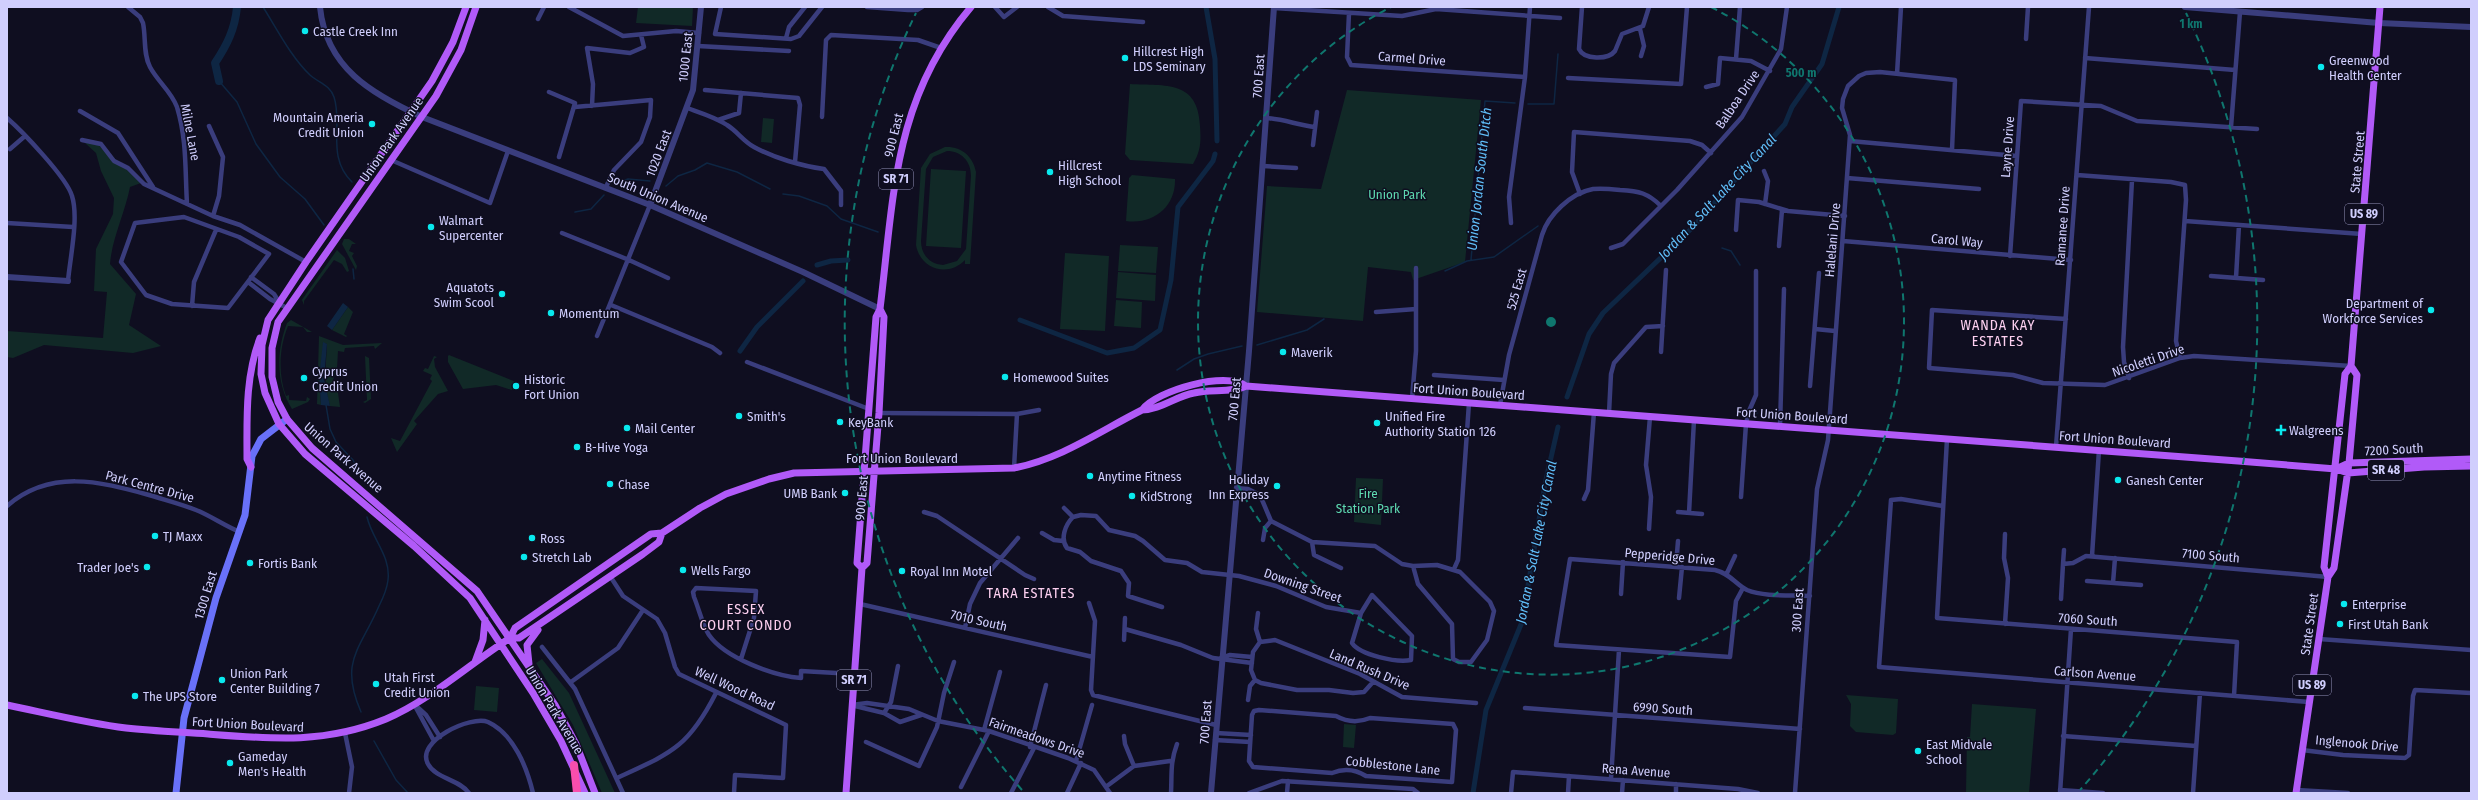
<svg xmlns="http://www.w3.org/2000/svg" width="2478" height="800" viewBox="0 0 2478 800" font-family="'Fira Sans Condensed',sans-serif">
<rect width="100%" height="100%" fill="#0f0e20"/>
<path fill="#112927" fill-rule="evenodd" d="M638,7H693L692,26L636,23Z
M1130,84C1166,86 1198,80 1200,126C1201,141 1201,151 1193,164L1130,160L1125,154Z
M1347,90L1481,100L1465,262L1413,280L1411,272L1368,267L1363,321L1257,312L1267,186L1321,189Z
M763,118L774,119L772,143L761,142Z
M85,143H96L132,173L141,183L130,187C125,213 112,238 110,264L136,294L129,325L161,346L133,353L44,345L13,358L7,357V331L103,338L107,292L94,291L96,249L113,214L114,198L101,171L96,153Z
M945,147C961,146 973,156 976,172L970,264H965V260C948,278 920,269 916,245L921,168L930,154ZM947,151C961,151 971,161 971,176L966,249L957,261L943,265C930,264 921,255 921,241L926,169L933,157Z
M931,169L966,171L961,248L926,246Z
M1132,175L1175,179C1176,206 1154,225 1126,221L1129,178Z
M344,239H349L356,244H352L349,251L354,253L352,256L357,266L356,270L342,244Z
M1120,245L1158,247L1156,273L1118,271Z
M337,250L345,258L349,271L347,272L342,264L334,260L304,301V305L302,300L299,304Z
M1065,253L1109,256L1105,331L1060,329Z
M1118,272L1156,275L1155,301L1116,298Z
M1116,300L1142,302L1141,328L1114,326Z
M348,307L353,312L344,334L347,336L346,337L332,330Z
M291,320L312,332H307L303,327L288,326C279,348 278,374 286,396L289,395V400L306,401L307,397L310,399L308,402L292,409C276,384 276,351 287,323Z
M319,336L343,345L382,343L375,349L374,346L345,348L344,352L338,351L337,369L332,383L338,393L340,407L330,406C323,384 326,366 327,344L324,343L319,378L321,405L317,404Z
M365,356L369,358L371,399L365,403L363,402L367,400Z
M434,356L437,357L434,359L435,367L448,391L438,394L414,421L417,424L397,452L391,438L400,441L432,381L430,379L432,375L423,371L425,368L428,369Z
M448,356L449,355L516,382L512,390L496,385L463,389L448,362Z
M1356,478L1383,479L1381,525L1354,522Z
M542,659L569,693L615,793H602L573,725L536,663Z
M476,686L499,688L497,712L474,710Z
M1846,695L1898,699L1896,733L1893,735L1856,732L1850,726L1851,704Z
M1972,704L2036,709L2029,793H1966L1967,737H1970Z
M1344,724L1356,725L1354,748L1343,747Z"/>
<path fill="#0e2643" d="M343,303L348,307L332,330L327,326Z
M323,342L327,344L324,379L330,406L321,405L319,378Z"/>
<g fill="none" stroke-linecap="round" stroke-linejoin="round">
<path stroke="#0e2643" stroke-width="1.5" d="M263,7C277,29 291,57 310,75C319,83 330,85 334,97C343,124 326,157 352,182
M219,81L237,102L256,144L280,177L305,199L324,225
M1528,104H1554L1558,54
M618,183L628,179L650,181
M666,186L678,176L695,170L707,163L737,172L770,189
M783,194L799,196L827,206L841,219L878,232
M575,212L591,209L604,195
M1722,248L1731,251L1740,265
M1471,260L1485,101L1515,103
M353,269L354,279
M1445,271L1467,261L1494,257L1538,226
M1257,345L1307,330L1324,319
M1177,370L1194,359L1208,354L1242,346
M326,405L330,429L336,442L353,460L363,480
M1754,408L1757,413
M361,712C339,661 360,650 379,606C383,598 387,589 388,580C391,556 372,539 367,517
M374,741L396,780L408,793"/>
<path stroke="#0e2643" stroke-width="5" d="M1206,7L1215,59L1217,141
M817,265L831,261L848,260
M1020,320L1107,353L1134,348L1160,330L1171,280L1178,207L1213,161L1215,154
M740,351L757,327L803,281
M1567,397L1589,334L1603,313L1692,228L1785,124L1792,107L1822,64L1839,7
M1473,793L1486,710L1522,622L1545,484L1558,427"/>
<path stroke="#0e2643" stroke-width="8" d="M219,81L215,63C227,45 235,29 237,7"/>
<path stroke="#3a3d7d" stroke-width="4.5" d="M128,7L140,17L143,23C146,37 143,54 150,67C158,82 171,91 177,107C187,140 185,171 187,204
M569,7L623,36L676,31L699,33
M721,7L715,34L791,39L799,36L822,7
M867,7L908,10L909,7
M995,7L1004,17L1017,7
M1048,7L1063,16L1143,22
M1582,7L1579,49C1584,60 1608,60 1615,51L1622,34L1643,26L1649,7
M1274,8L1402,16L1436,9L1560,18
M908,10H917L922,7
M1349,13L1347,57L1351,65L1525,77
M538,19L544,7
M1640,29L1644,46L1641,56
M786,38L789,27L805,7
M2026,39L2028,7
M698,46L789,51
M2085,58L2235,70
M1736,59L1740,7
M1897,74L1901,7
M1568,78L1681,84L1687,7
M1706,87L1718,84L1720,58L1751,61L1770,71
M705,90L798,98L800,105L795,162
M549,92L575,103L559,157
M592,106L593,84L587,48L630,53L644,47L641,35
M575,107L651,100L650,117L641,142L614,170L606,187
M687,108C701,113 715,117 727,125C737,131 743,141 754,147C774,158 802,166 824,169L841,191V205
M80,111L118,133L153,187
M822,117L826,40L831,35L918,40L941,48
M7,118C22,131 67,178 72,196C79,218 70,258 68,281
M1266,118C1283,119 1298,125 1315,127
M718,120L739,113L741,93
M209,126L223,157L219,196L213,216
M2231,127L2240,12
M82,140L101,144L114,161L128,168L144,184L213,216L240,225L306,262
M1850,141L2017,156
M1313,145L1317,112
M10,149L25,136
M391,160L490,203L508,151
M1263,166L1296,168
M1764,171L1768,181L1765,204
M2077,175L2171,182L2185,185L2186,200L2176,341L2180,358
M1847,178L1979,189
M1580,194L1572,172L1574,132L1690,141L1702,145L1711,153
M184,217L239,237L269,254L228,308L172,304L146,295L121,262L135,223Z
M2185,221L2362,234
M7,223L73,227
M1511,223L1509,197L1525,77L1530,7
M1736,230L1738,200L1759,202L1788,211L1845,216
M562,233L629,260L668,278
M1843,241L2071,260
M1779,246L1782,210
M1611,248L1623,244L1677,190L1742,117L1781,49L1787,7
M2010,256L2021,101L2101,106L2137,121L2257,129
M2211,276L2263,280
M251,277L274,294L279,302
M2236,278L2239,225
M248,282L270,299L287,308
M611,305L712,347L720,353
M192,306L194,282L216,230
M1376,312L1416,309
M2066,319L1932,310L1929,368L2013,375L2043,383L2105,385L2180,358L2194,356L2351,366
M1815,329L1835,331
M597,336L650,205
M1661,352L1666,270
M747,362L869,409
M1434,375L1504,380
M2129,378L2124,362L2123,347L2132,180
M1810,386L1819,273
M1412,399L1416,351V268
M1500,405L1509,355L1542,235C1548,215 1571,193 1593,189C1602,188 1611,189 1620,190C1639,191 1648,193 1661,206
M879,413L1017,414L1039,410
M1609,413L1611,374L1614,363L1646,327L1663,326
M1780,426L1784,289
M1947,439L1937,618L2237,642L2234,696
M2056,447L2089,7
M1014,468L1017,414
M1236,488L1248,489L1260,495L1271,521L1312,542L1375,546L1402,564L1413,566L1437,565L1460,572L1490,602L1494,611L1487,640L1471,662H1459L1453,659L1452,624L1418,584L1413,566
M1741,497L1746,424L1749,411L1756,395V271
M1584,499L1588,490L1594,412
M7,506C50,469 99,481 149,495C165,500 181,504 196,510C211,516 225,526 240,532
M1943,506L1901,499L1891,500L1879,667L2309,702
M1064,508L1073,517
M924,512L937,516L1025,575L1034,579
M1678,512L1702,514
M1689,513L1694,420
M1073,517L1081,515L1096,516L1109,530L1135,536L1143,541L1165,560L1187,563L1202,572L1239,576L1276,586L1326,607L1361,613
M1073,517C1065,525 1060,539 1067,548L1080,552L1091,561L1121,571L1129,583L1128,596L1162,607
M1649,529L1651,497L1646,465L1650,417
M1042,533L1054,540L1063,541
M1263,540L1265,528L1271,521
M1312,542L1314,555L1341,568
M2092,556L2099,450
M2063,564L2064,550
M1676,566L1678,541
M1454,569L1458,560L1469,403
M1727,573L1735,556
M610,576L623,596L657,619L665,633L675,667L679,674L786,725L783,778L735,775L734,793
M2087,581L2141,585
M2113,583L2115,558
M1743,588L1736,601L1730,657L1556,645L1570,559L1715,570C1731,574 1735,584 1747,590C1764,597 1791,595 1810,596
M1621,594L1623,562
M1372,595L1412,636L1411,660C1397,663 1360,655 1352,643L1361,613Z
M1679,598L1682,567
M2061,599L2063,564L2073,563L2086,556L2328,577
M1089,603L1095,621L1091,690L1093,695L1216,725
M860,604L1093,657
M1258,613L1256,629L1260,642
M2005,624L2008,578L2004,558L2005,534
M965,628L970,604L980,583L1018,538
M1125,629L1181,645L1213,658L1252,663
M2319,639L2471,650
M1124,640L1125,618
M542,647L575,689L623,793
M1221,658L1230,655L1252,657
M741,659L754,618L756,591L696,588L693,592L694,597C699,609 702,624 709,635C725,658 774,676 801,678V671L854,674
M571,682L618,648L643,610
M1373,682L1364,692L1353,693L1329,690H1297L1261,683L1255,680L1251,670L1253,652L1260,642L1275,640L1360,674L1402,697L1476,703
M1248,700L1250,686L1255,680
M414,704L426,715L440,737
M852,705L867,703L909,709L938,721L989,731L1068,758L1094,770L1110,793
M415,706L434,741
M855,706L884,713L900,722L921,715
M1525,708L1800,729
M1259,710L1336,716C1347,722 1358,723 1370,718L1453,724L1456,730L1452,782L1366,776C1355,769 1344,768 1332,773L1253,767L1249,761L1252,715L1254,711Z
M884,713L891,702L898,666
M984,730L1000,672
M345,733L352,767L349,793
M1216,733L1251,735
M1124,736L1125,744L1134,766
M2063,736L2196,746
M1215,740L1250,742
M866,742L919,766L937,727L944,693L954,662
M1030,747L1046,685
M2302,750L2343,755L2405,758L2409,755L2413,696L2415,690L2471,693
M1076,761L1092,705
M617,778C671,753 688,748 716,693
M1611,779L1619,650
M1107,786L1134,766L1170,761
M961,787L989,731
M2060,790L2103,793
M2297,790L2348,793
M469,793C459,779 436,779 428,764C415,741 471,715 488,722C514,734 527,768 533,793
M1011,793L1034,748
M1067,793L1081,763
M1171,793C1172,773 1170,763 1177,744
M1249,793L1282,781L1413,789L1418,793
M1287,793L1288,781
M1511,793L1513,772L1738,789L1758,793
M1568,793L1569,776
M1622,793L1623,780
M1676,793V784
M1795,793L1817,489L1828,440L1850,135L1842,108L1843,99L1848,86L1859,76L1866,73L1880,72L1955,80L1952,150
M2060,793L2071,629
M2193,793L2200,693"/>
<path stroke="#3a3d7d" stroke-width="6" d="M320,7C326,68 372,94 422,117L650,205L803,272L880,309
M2185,7L2379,23L2471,27
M650,205L693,90L701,7
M7,277L68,281
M1211,793L1249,351L1274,7"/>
<path stroke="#6971f9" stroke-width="7" d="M176,793L184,718L216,598L245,515L252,456L261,439L287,419"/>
<path stroke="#b15af8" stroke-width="7" d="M466,7L453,42L432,81L306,262L268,320L262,345L261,374L265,393L279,424L305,454L414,546L470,598L533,693L561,741L585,793
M476,7L461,50L436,96L278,322L272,348V377L278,402L287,419L312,448L477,591L555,705L576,744L595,793
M1142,410C1160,410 1176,396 1194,393C1211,389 1232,393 1246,386L2238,461L2336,469L2348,473L2424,467L2471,466
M251,467L247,459C247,419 245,377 260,338
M2336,469L2349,463L2471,459
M862,568L867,563L879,413L884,317L880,309
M2328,577L2334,568L2349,463L2357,375L2351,366
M510,638L515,628L651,534L662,533L700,508L726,494L769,479L794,473L1014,468C1061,459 1100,431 1142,410C1157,390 1226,371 1246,386
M475,662L483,640L485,620
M529,664L527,645L538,630
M7,705C46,713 86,723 126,728C153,731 180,732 208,734C272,739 325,744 386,719C429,701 471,663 510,638H519L643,554L659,542L662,533
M846,793L862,568L857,563L876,317L880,309C894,196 893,99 971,7
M2296,793L2328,577L2324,567L2345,374L2351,366L2380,7"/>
<path stroke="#f84ead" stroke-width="8" d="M574,765L577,793"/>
</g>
<g fill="none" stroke="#0f766e" stroke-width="2" stroke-dasharray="7 5">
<path d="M1711 7A353 353 0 1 1 1391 7"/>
<path d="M1022 790A706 706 0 0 1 916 13M2186 13A706 706 0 0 1 2080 790"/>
</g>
<g fill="#09e9ee" stroke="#0f0e20" stroke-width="1.5">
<circle cx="305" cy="31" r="4"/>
<circle cx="1125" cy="58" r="4"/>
<circle cx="2321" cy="67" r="4"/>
<circle cx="372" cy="124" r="4"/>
<circle cx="1050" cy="172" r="4"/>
<circle cx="431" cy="227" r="4"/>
<circle cx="502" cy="294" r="4"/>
<circle cx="2431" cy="310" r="4"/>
<circle cx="551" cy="313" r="4"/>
<circle cx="1283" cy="352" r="4"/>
<circle cx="1005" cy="377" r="4"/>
<circle cx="304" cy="378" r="4"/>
<circle cx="516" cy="386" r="4"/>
<circle cx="739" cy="416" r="4"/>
<circle cx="840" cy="422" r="4"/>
<circle cx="1377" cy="423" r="4"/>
<circle cx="627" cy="428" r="4"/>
<path d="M2279 424h4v4h4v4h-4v4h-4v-4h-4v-4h4z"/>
<circle cx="577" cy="447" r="4"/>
<circle cx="1090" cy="476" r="4"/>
<circle cx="2118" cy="480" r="4"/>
<circle cx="610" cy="484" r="4"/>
<circle cx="1277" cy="486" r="4"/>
<circle cx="845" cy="493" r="4"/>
<circle cx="1132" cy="496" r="4"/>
<circle cx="155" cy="536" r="4"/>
<circle cx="532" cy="538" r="4"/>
<circle cx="524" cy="557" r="4"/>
<circle cx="250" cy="563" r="4"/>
<circle cx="147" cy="567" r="4"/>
<circle cx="683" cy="570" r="4"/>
<circle cx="902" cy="571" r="4"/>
<circle cx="2344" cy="604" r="4"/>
<circle cx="2340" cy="624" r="4"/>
<circle cx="222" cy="680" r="4"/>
<circle cx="376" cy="684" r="4"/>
<circle cx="135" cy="696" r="4"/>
<circle cx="1918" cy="751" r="4"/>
<circle cx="230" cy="763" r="4"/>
</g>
<g text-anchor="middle" stroke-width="3" stroke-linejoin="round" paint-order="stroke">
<g fill="#0f0e20" stroke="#9694bb" stroke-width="1">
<rect x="879" y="169" width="34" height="20" rx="3"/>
<rect x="2345" y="204" width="38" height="20" rx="3"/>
<rect x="2368" y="460" width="36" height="20" rx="3"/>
<rect x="837" y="670" width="34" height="20" rx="3"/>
<rect x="2293" y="675" width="38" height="20" rx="3"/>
</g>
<g font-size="12" font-weight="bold" fill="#d0cefd">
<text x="896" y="183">SR 71</text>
<text x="2364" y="218">US 89</text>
<text x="2386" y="474">SR 48</text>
<text x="854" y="684">SR 71</text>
<text x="2312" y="689">US 89</text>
</g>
<g font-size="13" fill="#d0cefd" stroke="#0f0e20" text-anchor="start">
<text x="313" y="36">Castle Creek Inn</text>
<text x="1133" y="56">Hillcrest High<tspan x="1133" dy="15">LDS Seminary</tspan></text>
<text x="2329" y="65">Greenwood<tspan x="2329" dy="15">Health Center</tspan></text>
<text x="364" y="122" text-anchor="end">Mountain Ameria<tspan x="364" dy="15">Credit Union</tspan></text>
<text x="1058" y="170">Hillcrest<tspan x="1058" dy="15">High School</tspan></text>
<text x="439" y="225">Walmart<tspan x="439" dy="15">Supercenter</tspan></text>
<text x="494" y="292" text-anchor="end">Aquatots<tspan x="494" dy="15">Swim Scool</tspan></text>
<text x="2423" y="308" text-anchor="end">Department of<tspan x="2423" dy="15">Workforce Services</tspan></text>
<text x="559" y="318">Momentum</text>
<text x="1291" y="357">Maverik</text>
<text x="312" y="376">Cyprus<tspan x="312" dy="15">Credit Union</tspan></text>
<text x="1013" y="382">Homewood Suites</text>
<text x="524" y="384">Historic<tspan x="524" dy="15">Fort Union</tspan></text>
<text x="747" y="421">Smith's</text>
<text x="1385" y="421">Unified Fire<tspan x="1385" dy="15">Authority Station 126</tspan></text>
<text x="848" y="427">KeyBank</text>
<text x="635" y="433">Mail Center</text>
<text x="2289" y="435">Walgreens</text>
<text x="585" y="452">B-Hive Yoga</text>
<text x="1098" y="481">Anytime Fitness</text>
<text x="1269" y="484" text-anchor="end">Holiday<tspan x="1269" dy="15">Inn Express</tspan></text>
<text x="2126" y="485">Ganesh Center</text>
<text x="618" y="489">Chase</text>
<text x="837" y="498" text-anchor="end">UMB Bank</text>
<text x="1140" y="501">KidStrong</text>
<text x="163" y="541">TJ Maxx</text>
<text x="540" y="543">Ross</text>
<text x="532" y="562">Stretch Lab</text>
<text x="258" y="568">Fortis Bank</text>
<text x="139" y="572" text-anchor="end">Trader Joe's</text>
<text x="691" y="575">Wells Fargo</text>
<text x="910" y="576">Royal Inn Motel</text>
<text x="2352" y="609">Enterprise</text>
<text x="2348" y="629">First Utah Bank</text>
<text x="230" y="678">Union Park<tspan x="230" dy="15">Center Building 7</tspan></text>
<text x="384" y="682">Utah First<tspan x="384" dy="15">Credit Union</tspan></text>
<text x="143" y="701">The UPS Store</text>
<text x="1926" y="749">East Midvale<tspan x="1926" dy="15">School</tspan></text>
<text x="238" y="761">Gameday<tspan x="238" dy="15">Men's Health</tspan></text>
</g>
<g font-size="13" fill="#d0cefd" stroke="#0f0e20">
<text transform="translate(685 57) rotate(-84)" y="5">1000 East</text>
<text transform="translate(1412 58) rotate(4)" y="5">Carmel Drive</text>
<text transform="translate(1258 76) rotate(-86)" y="5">700 East</text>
<text transform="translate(1737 99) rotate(-56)" y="5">Balboa Drive</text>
<text transform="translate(191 132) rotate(79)" y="5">Milne Lane</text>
<text transform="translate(893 135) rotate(-76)" y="5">900 East</text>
<text transform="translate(391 139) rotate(-55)" y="5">Union Park Avenue</text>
<text transform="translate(2007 147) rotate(-86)" y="5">Layne Drive</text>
<text transform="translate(658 153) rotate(-69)" y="5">1020 East</text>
<text transform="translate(2357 162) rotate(-85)" y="5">State Street</text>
<text transform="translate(658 197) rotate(23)" y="5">South Union Avenue</text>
<text transform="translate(2062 226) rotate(-86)" y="5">Ramanee Drive</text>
<text transform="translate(1832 240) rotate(-85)" y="5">Halelani Drive</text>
<text transform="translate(1957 240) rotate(5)" y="5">Carol Way</text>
<text transform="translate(1516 289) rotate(-74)" y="5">525 East</text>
<text transform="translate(2148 360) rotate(-19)" y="5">Nicoletti Drive</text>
<text transform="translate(1469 391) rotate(4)" y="5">Fort Union Boulevard</text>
<text transform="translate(1234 399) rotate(-85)" y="5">700 East</text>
<text transform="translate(1792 415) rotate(4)" y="5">Fort Union Boulevard</text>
<text transform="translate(2115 439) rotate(4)" y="5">Fort Union Boulevard</text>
<text transform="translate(2394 449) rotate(-3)" y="5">7200 South</text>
<text transform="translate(344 457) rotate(41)" y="5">Union Park Avenue</text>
<text x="902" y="463">Fort Union Boulevard</text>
<text transform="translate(150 486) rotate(15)" y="5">Park Centre Drive</text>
<text transform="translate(861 498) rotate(-85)" y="5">900 East</text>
<text transform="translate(2211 555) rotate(5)" y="5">7100 South</text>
<text transform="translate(1670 556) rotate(5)" y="5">Pepperidge Drive</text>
<text transform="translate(1303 585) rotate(19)" y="5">Downing Street</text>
<text transform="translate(205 595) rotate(-73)" y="5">1300 East</text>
<text transform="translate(1797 610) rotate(-86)" y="5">300 East</text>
<text transform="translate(2088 619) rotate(4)" y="5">7060 South</text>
<text transform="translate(979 620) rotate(13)" y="5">7010 South</text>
<text transform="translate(2309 624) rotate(-82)" y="5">State Street</text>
<text transform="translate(1370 669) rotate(23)" y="5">Land Rush Drive</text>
<text transform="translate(2095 673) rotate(4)" y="5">Carlson Avenue</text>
<text transform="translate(735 688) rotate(25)" y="5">Well Wood Road</text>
<text transform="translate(1663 708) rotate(4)" y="5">6990 South</text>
<text transform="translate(555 710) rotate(59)" y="5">Union Park Avenue</text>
<text transform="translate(1205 722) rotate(-86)" y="5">700 East</text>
<text transform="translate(248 724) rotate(3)" y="5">Fort Union Boulevard</text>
<text transform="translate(1037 737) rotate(19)" y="5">Fairmeadows Drive</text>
<text transform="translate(2357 743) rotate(5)" y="5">Inglenook Drive</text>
<text transform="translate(1393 765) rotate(6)" y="5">Cobblestone Lane</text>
<text transform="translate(1636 770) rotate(4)" y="5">Rena Avenue</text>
</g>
<g font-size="13" fill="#5edab1" stroke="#0f0e20">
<text x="1397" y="199">Union Park</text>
<text x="1368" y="498">Fire<tspan x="1368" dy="15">Station Park</tspan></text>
</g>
<g font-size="14" font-style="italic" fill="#60bef9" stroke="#0f0e20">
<text transform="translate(1479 179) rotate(-84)" y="5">Union Jordan South Ditch</text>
<text transform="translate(1717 197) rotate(-47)" y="5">Jordan &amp; Salt Lake City Canal</text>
<text transform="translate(1536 542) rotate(-79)" y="5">Jordan &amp; Salt Lake City Canal</text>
</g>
<g font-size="14" letter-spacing="1" fill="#fdd0f0" stroke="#0f0e20">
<text x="1998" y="330">WANDA KAY<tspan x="1998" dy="16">ESTATES</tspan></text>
<text x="1031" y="598">TARA ESTATES</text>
<text x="746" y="614">ESSEX<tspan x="746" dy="16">COURT CONDO</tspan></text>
</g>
</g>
<circle cx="1551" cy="322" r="6" fill="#0f766e" stroke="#0f0e20" stroke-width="2"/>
<g font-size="12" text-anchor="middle" font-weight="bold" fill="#0f766e" stroke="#0f0e20" stroke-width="3" stroke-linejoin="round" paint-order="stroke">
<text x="2191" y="28">1 km</text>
<text x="1801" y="77">500 m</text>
</g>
<rect width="2478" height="800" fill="none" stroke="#d0cefd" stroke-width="16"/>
</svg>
